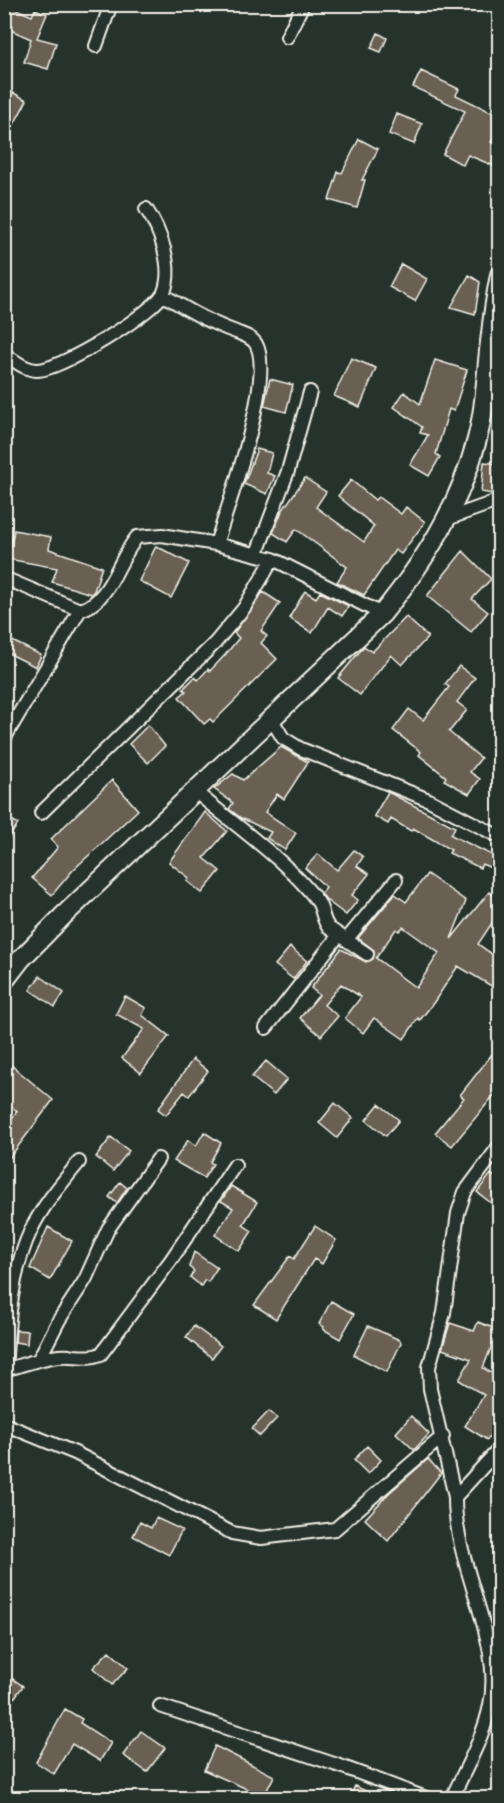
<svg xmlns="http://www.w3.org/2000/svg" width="504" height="1803" viewBox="0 0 504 1803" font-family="Itim,sans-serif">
<rect width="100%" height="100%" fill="#26332d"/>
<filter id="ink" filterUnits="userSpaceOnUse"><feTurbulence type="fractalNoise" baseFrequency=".0167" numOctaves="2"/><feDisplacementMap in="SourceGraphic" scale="12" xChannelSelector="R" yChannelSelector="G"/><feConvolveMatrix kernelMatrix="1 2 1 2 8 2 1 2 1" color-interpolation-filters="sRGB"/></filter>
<g filter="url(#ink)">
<path fill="#696152" stroke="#f4f1e8" stroke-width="1.5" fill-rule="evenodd" d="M4,4L32,16L35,9L47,14L37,38L56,43L48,69L24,62L31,39L4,27Z
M378,33L387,38L381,52L371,48Z
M421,71L459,89L456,95L491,112L500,98V128L491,142L500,146L494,166L468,155L463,165L443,154L465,111L413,87Z
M4,88L27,100L4,143Z
M397,114L422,124L414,144L389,134Z
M359,139L378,149L362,180H365L357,208L329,200L338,172L342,173Z
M401,264L427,279L415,301L389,287Z
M469,275L480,282L475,314L451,307Z
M351,358L376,368L360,407L334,396Z
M435,360L467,370L454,411L449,409L436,454L440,457L429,476L410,465L428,435L420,433L422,427L394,407L404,392L420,404Z
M270,379L293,385L286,412L264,406Z
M257,449L272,453L267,473L275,476L267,494L244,484Z
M484,462L499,464L497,492L493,494L481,492Z
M305,478L326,492L316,507L364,542L374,526L338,496L351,480L375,500L378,497L401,514L406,507L425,522L401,554L395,550L364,595L337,582L347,567L296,529L287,542L273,533L282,511Z
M14,530L51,537L49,549L102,567L94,591L91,594L52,582L57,568L8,559Z
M156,546L189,563L171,598L139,581Z
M463,551L491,579L472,599L488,612L471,632L427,596Z
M305,591L316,598L320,592L349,606L342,616L328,607L312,633L289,618Z
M263,592L280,603L261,631L267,636L261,643L277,659L213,722L210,719L204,724L179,697L186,691L183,689L195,677L198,680L208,669L210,671L225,655L239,638L234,633Z
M406,617L428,637L402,665L391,655L360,695L338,678L364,646L372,652Z
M8,639L41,655L36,667L4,651Z
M459,666L475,678L457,702L467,710L449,732L481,758L470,772L480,779L469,794L444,780L446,777L419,755L421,752L393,730L409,709L423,720L449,687L445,684Z
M148,725L165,746L148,763L129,744Z
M281,747L308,762L284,799L277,794L265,812L296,833L285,850L267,838L271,832L241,818L229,809L233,803L214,789L233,774L243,780Z
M112,780L138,810L73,870L52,895L32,878L58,847L51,839Z
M388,792L455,827L451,835L500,859V872L482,864L480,868L449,853L451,850L413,828L411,831L391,819L388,824L374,816Z
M205,812L227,831L204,858L220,871L202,893L187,881L189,878L169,862Z
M4,815L18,824L4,845Z
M354,850L363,857L357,866L369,874L352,895L358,900L346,915L326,900L321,893L326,887L305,868L318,854L337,870Z
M427,874L466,901L451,939L489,892L500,900V924L494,920L478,944L500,960V977L493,987L458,966L434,1002L420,1020L418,1018L404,1039L374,1018L363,1033L345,1018L361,997L341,984L324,1005L338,1016L321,1036L300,1018L319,995L311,988L341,949L366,962L373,959L374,950L358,938L395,894L406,902ZM403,927L439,953L416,988L376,958L396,929L399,931Z
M290,947L307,961L293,979L275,965Z
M40,976L64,993L55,1007L30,990Z
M125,996L146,1008L142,1015L169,1036L141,1073L122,1058L144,1029L116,1014Z
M500,1044V1088L452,1146L435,1133L464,1098L460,1095Z
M4,1059L53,1100L4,1165V1130L17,1111L4,1101Z
M193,1059L208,1071L189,1096L184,1092L166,1115L158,1109Z
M266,1061L287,1079L274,1095L252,1077Z
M335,1103L353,1118L337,1138L319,1123Z
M379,1104L399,1120L386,1136L366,1120Z
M204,1132L221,1143L210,1162L213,1164L204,1178L174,1161L188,1140L196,1146Z
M111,1137L129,1151L113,1171L96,1157Z
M491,1174L500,1181V1210L477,1192Z
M120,1182L127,1188L117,1203L109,1197Z
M231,1186L257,1202L243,1225L252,1231L239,1251L215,1235L233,1208L221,1201Z
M315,1226L336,1240L322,1264L314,1259L276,1319L254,1305L290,1256L294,1259Z
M48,1227L72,1241L50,1280L30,1268Z
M194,1252L217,1268L208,1282L205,1280L201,1286L190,1277L194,1271L189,1267Z
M331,1301L354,1314L340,1339L323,1329L324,1327L319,1324Z
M478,1322L498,1330L483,1368L500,1378V1421L487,1440L465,1426L484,1395L459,1380L471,1359L442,1349L450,1323L474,1331Z
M194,1326L221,1346L212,1358L186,1337Z
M368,1326L400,1340L401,1343L387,1372L354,1355Z
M16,1330L28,1331L27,1344L15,1342Z
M269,1411L277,1418L260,1436L252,1429Z
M411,1416L429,1434L414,1450L396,1433Z
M367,1446L381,1460L368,1474L354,1460Z
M428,1459L441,1473L388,1541L365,1519L389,1493Z
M156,1518L182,1530L169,1555L133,1536L140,1522L151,1528Z
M109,1651L128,1668L112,1685L93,1668Z
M4,1673L23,1686L4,1712Z
M65,1709L82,1719L80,1723L111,1743L100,1761L72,1744L54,1774L36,1762Z
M141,1731L165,1748L147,1772L123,1755Z
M215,1746L274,1776L263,1798H258L246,1792L247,1789L204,1770Z
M355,1786L380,1798H349Z"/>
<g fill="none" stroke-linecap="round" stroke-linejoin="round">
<defs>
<path id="street" d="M287,37L303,4
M96,46L111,4
M163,295C187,309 210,323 236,332C243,335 252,337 256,344C275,377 228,506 216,544L273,559L382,614
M4,354C14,360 25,370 37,370C59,371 156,312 164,292C174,267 160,229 146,209
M447,519L500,500
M257,553L288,471L310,392
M4,578L80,610C110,602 118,559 137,537L162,535L216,544
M272,720L283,738L301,749L429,800L494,834H500
M4,739L80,610
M196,792C233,824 290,863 318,902C323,910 322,920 329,928L367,954
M41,813L215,643L244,608L273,559
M346,940L396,880
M266,1028L339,935
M39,1359L59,1320L85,1280L108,1229L158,1159
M4,1370C23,1365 40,1358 59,1356C74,1354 87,1360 101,1354L171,1260L235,1165
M5,1370C8,1323 11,1273 31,1230C43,1205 62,1183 79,1162
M4,1424L75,1453L232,1533L261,1538L335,1529L443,1436
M455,1497L500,1448
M160,1706L343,1767L426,1798
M452,1798C465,1769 484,1737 490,1705C504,1641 454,1566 455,1497L430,1389L429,1367L444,1313L458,1213L465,1192L500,1145"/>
<path id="secondary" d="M4,981L21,959L64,915L382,614C424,562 458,509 476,443C486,408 486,370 491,334C493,314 496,295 500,275"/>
</defs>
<use href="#street" stroke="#f4f1e8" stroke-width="16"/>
<use href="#secondary" stroke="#f4f1e8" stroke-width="22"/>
<use href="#street" stroke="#26332d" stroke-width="12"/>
<use href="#secondary" stroke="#26332d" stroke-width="18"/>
</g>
</g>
<rect width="504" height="1803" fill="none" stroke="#26332d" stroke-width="24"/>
<rect x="12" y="12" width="480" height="1779" fill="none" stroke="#f4f1e8" stroke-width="2" filter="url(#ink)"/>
</svg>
